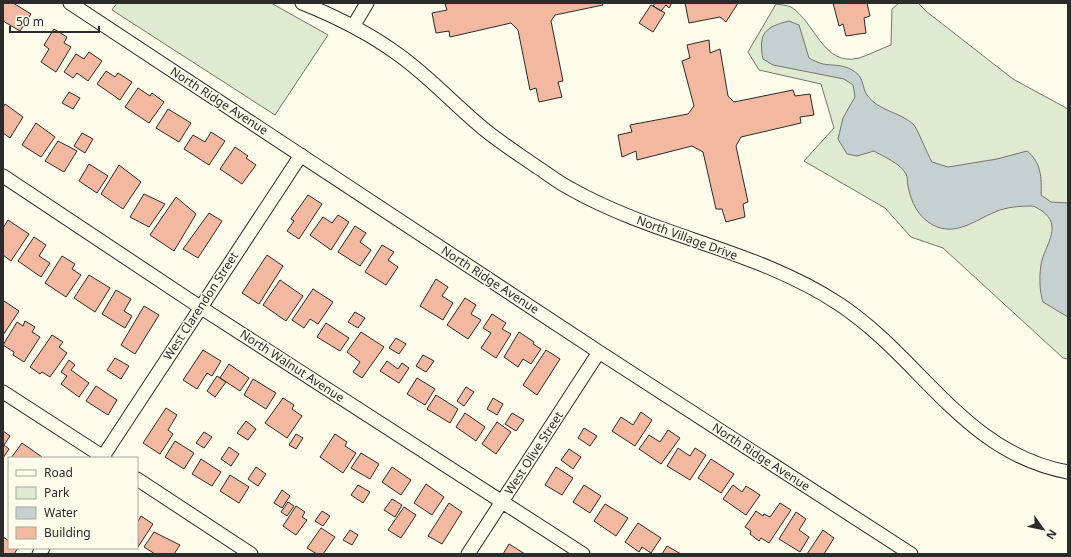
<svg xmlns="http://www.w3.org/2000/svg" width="1071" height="557" viewBox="0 0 1071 557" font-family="'Noto Sans',sans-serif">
<rect width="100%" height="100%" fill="#fdfbea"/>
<path fill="#deebd1" stroke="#74746e" d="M117,3H271L328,35L275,115L112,10Z
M899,3H918L927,12L1013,79L1068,109V359L1063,358L943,248L911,237L885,208L804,161L834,128L821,84L759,70L748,52L776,4C781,5 787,5 791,7C816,23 823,67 859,58C869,55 880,49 891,45L892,9Z"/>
<path fill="#c7d0d0" stroke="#74746e" d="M789,21L799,25L809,58C813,60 818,63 823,64C834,66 842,64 852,70C865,77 861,86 867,95C878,111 900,112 913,124C918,129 927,154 932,162L948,167L997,159L1027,151C1041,162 1042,178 1041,195L1051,202L1068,203V317L1043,302C1039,290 1039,273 1042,260C1047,243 1062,225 1042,211C1038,209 1036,206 1031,206C1020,206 1006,207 995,212C975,220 956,237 933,225C918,217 911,202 908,186C907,182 908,177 906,174C900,163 884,157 874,151L857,156L847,154L838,139L843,118L855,97L853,85L844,79L773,65L763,59C758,33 765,27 789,21Z"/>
<path fill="#f2b8a0" stroke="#2b2b2b" d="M3,3H13L31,14L20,31L3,21Z
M451,3H602L603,5L555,15L551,21L563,81L558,82L562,97L539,102L536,88L530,90L518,30L511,23L450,37L449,31L436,33L432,13L447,10L445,4Z
M655,3H672L669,8L666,5L661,11L653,6Z
M685,3H738L726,22L720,17L689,23Z
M833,3H867L870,16L864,18L866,33L846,36L843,24L839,26Z
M651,5L665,13L653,32L639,23Z
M54,29L67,37L64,43L71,47L56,72L41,62L49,49L44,45Z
M709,40L710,53L720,49L728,96L734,102L793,90L795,96L810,94L814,115L800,117L801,123L741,137L736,146L748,202L743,204L745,217L726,222L722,209H716L703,152L692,146L637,160L636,151L622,157L618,135L632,132L630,125L688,114L694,106L682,61L690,58L687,45Z
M89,52L102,61L88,81L77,73L73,78L64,72L76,54L84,59Z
M106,71L115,77L118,73L132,82L120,100L97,84Z
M138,88L150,96L152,93L164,102L149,123L125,107Z
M69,92L80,98L73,109L62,103Z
M5,104L23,117L10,138L3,133V107Z
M168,109L191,123L179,142L156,128Z
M36,123L55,137L41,157L22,145Z
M211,132L225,141L209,165L184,149L193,135L205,142Z
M82,133L93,139L85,153L74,146Z
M58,141L77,151L64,172L45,161Z
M235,147L248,156L246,158L256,165L242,184L220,169Z
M89,164L108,176L97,193L79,181Z
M119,165L141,182L123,209L101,194Z
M144,194L165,204L149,227L130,217Z
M308,195L322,204L299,239L287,231L294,221L291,219Z
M176,197L196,214L174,251L150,235Z
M209,213L222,221L198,258L183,249Z
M338,215L349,222L331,250L310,235L323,217L332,223Z
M8,220L29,234L11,261L3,255V228Z
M355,226L366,233L360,242L371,250L360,266L338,252Z
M34,237L46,245L39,256L50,263L41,277L18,261Z
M382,245L394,252L388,260L398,267L386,285L365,272Z
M267,255L283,266L259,304L242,293Z
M62,256L75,264L72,269L81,275L66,297L45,283Z
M89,275L110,288L95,312L74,298Z
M436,279L448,287L442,296L453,303L443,320L420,306Z
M280,280L303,296L286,321L263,305Z
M313,289L333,302L318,324L310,319L304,328L292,320Z
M116,290L131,299L124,311L132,316L125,328L102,314Z
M465,298L476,305L471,314L481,320L468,339L447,325Z
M4,301L19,311L3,335V304Z
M144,306L159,315L135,354L121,345Z
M355,312L365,318L358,328L348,322Z
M492,314L506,323L502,329L511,334L496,358L481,348L491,333L483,328Z
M25,321L35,327L32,332L40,337L24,362L13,355L14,352L3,345L17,322L23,326Z
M326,323L349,338L340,351L317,337Z
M361,332L384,347L362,378L353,372L360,362L347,352Z
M519,332L534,342L533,344L541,349L531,364L523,359L518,367L504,357Z
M52,335L63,342L59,347L67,353L50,377L42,372L40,374L30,367Z
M396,338L406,344L399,354L389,348Z
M203,350L221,361L212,376L207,373L197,389L183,380Z
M546,350L560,359L537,395L523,385Z
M423,355L434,361L426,372L416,366Z
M115,358L129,366L121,379L107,370Z
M69,360L75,365L71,370L89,383L79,397L61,384L67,376L61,372Z
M387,361L398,369L402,363L409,368L399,383L380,371Z
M229,364L249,378L240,391L220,378Z
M217,376L226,382L215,397L207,391Z
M417,378L435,389L425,405L407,394Z
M253,379L276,393L266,409L244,395Z
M96,386L117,400L108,415L86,401Z
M466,387L474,392L464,406L457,401Z
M436,395L458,409L450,423L427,409Z
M283,398L294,405L292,409L302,416L287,438L265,423Z
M493,398L503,404L497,415L487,409Z
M166,408L177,415L168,430L173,434L160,454L143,443Z
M641,412L652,420L635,446L612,431L621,417L633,425Z
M465,413L485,427L476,441L456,427Z
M512,413L524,420L516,431L505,424Z
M246,421L256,429L248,440L237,433Z
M497,422L511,432L496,454L482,444Z
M584,428L597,436L590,446L578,438Z
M668,430L680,438L661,464L639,449L649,435L660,442Z
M3,431L10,436L4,445L9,449L3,458Z
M204,432L212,437L204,448L196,443Z
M296,434L303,438L296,449L289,445Z
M335,434L347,442L345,446L356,453L343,473L320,457Z
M175,441L194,453L184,469L165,457Z
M22,443L42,457L41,458H11Z
M229,447L239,454L231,466L221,459Z
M678,448L690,456L695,448L706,455L690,480L667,466Z
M569,449L581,457L573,469L561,460Z
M361,453L379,464L370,479L351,468Z
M201,459L221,472L212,486L192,474Z
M711,459L734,474L721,493L698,478Z
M256,467L266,474L258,486L248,479Z
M392,467L411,480L401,495L382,482Z
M556,467L573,478L562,495L545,485Z
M230,475L249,487L239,503L220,491Z
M426,484L444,497L432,515L414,503Z
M358,485L370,492L363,503L351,495Z
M584,485L601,496L590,513L573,502Z
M733,485L742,492L746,486L760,495L746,515L723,499Z
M282,490L290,496L282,508L274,503Z
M392,499L402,505L395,517L384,510Z
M288,502L294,506L287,516L281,512Z
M449,503L462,512L442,544L428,536Z
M780,503L791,510L769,543L761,538L759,541L750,534L751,531L745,527L756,511L763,516L764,514L770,517Z
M605,504L628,518L616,536L594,521Z
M296,506L305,512L302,517L307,520L296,535L283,526Z
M404,507L416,515L401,538L388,530Z
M322,511L330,516L323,526L315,521Z
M796,512L806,519L799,530L809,537L800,552L779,539Z
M141,516L153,524L138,547L137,523Z
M638,523L661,538L651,553L642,547L639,552L625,542Z
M321,528L335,537L323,554H317L307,548Z
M350,530L358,535L352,545L343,540Z
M823,530L834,538L824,554H807Z
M154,532L180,545L174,554H155L144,547Z
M3,537L9,541V548H18L14,554H3Z
M509,544L525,554H503Z
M667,546L681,554H662Z"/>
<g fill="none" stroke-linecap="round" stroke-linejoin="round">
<defs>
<path id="minor" d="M70,3L599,352L911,554
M302,3C337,17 369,33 399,55C427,75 451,101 478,124C496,140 517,153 537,167C548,174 559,183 571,189C656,237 758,250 839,304C921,358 964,453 1068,472
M354,25L367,3
M3,176L200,307L583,554
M3,392L105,458
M102,458L301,155
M137,479L251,554
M39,554L43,548
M468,554L599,352"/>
</defs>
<use href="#minor" stroke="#2b2b2b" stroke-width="15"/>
<use href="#minor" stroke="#fdfbea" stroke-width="13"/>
</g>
<g text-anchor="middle" stroke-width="3" stroke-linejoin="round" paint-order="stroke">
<g font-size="12" fill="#2b2b2b" stroke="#fdfbea">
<text transform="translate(219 101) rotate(33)" y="4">North Ridge Avenue</text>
<text transform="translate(687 238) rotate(20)" y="4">North Village Drive</text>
<text transform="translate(490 280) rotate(33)" y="4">North Ridge Avenue</text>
<text transform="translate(201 306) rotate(-57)" y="4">West Clarendon Street</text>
<text transform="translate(292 366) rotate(33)" y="4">North Walnut Avenue</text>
<text transform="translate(534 453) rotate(-57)" y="4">West Olive Street</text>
<text transform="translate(761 457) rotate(33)" y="4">North Ridge Avenue</text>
</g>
</g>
<rect width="1071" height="557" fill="none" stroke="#2b2b2b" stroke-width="8"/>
<rect x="8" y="457" width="130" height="92" fill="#fdfbea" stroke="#a9a89e"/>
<rect x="16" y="470" width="20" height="6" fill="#fdfbea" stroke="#a9a89e"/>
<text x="44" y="477" font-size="12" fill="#2b2b2b">Road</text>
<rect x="16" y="487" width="20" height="12" fill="#deebd1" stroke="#a9a89e"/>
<text x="44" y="497" font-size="12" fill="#2b2b2b">Park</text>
<rect x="16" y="507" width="20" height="12" fill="#c7d0d0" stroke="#a9a89e"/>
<text x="44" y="517" font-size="12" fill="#2b2b2b">Water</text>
<rect x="16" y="527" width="20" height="12" fill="#f2b8a0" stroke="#a9a89e"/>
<text x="44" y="537" font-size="12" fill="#2b2b2b">Building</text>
<g transform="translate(1043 529) rotate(123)" stroke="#fdfbea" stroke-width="3" paint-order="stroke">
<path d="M0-3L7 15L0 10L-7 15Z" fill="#2b2b2b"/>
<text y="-6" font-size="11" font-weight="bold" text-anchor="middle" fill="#2b2b2b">N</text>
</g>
<path d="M10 26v6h89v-6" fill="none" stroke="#2b2b2b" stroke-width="2"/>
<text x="16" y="26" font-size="12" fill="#2b2b2b" stroke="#fdfbea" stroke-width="3" paint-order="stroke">50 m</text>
</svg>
